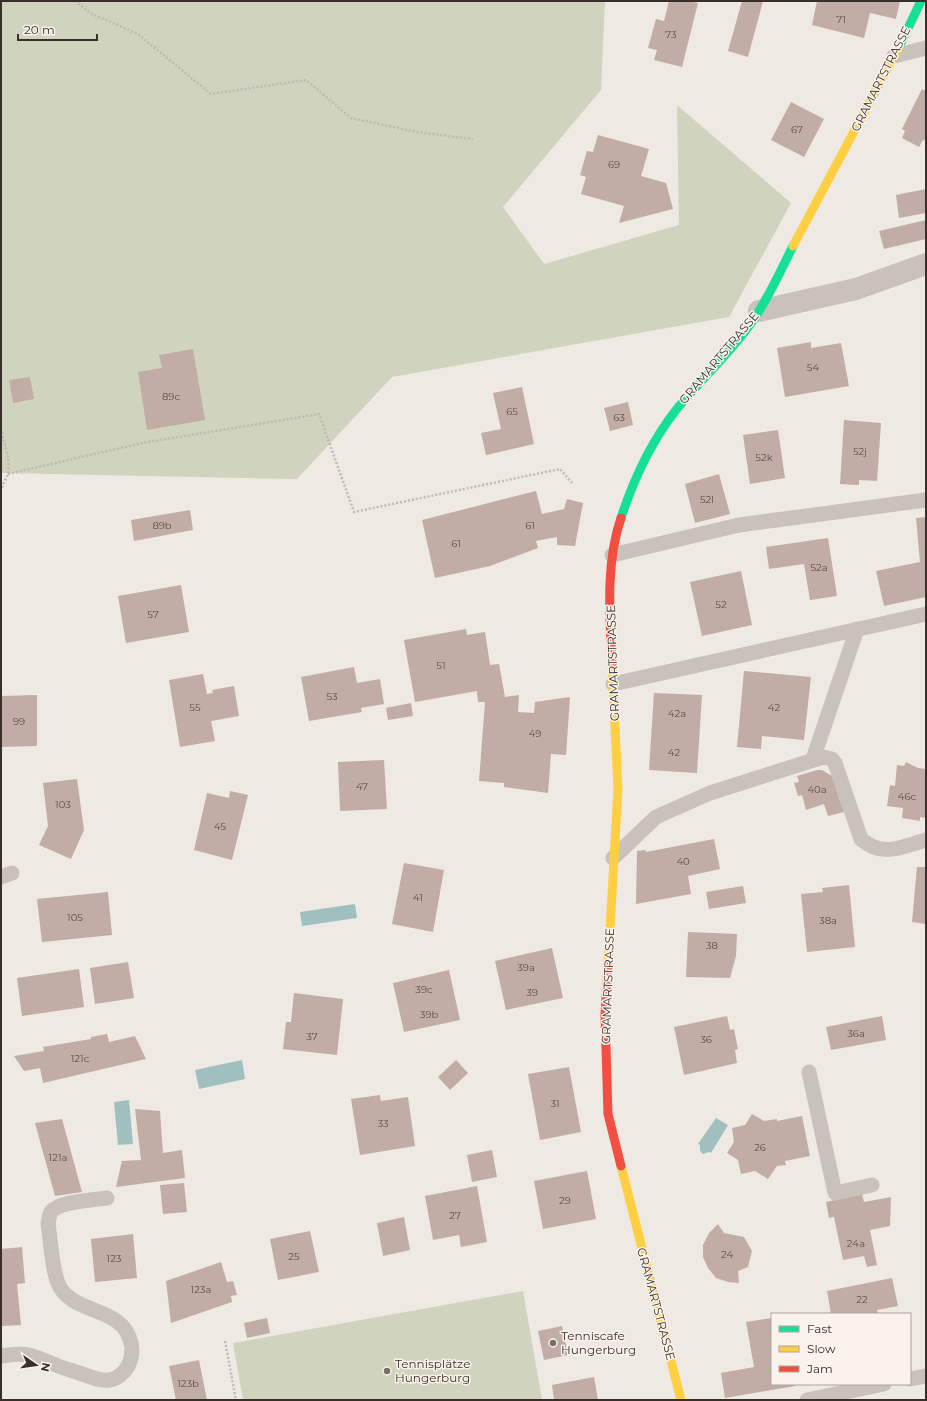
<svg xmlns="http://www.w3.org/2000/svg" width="927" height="1401" viewBox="0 0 927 1401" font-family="Montserrat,sans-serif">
<rect width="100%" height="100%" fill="#eee9e3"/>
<path fill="#d0d3be" d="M1,1H605L601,90L503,207L544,264L679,225L677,105L791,203L729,317L392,377L297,479L1,473Z
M523,1291L542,1400H243L233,1343Z"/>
<path fill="#a0c0bf" d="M355,904L357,918L302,926L300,912Z
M242,1060L245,1079L199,1089L195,1070Z
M129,1100L133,1144L118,1145L114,1102Z
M716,1118L728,1125L711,1153L709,1152L703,1154L700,1151V1145L698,1144Z"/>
<path fill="#c1ada5" d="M669,1H690L698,3L682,67L654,60L657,50L648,48L656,19L664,21Z
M742,1H763L748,57L728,51Z
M817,1H900L896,19L870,13L864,38L812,25Z
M922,89L926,91V141L923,140L919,147L902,138L905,131L902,129Z
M791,102L824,119L804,157L771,140Z
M598,135L649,149L641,176L666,183L673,209L619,223L624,206L581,194L586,177L580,175L587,151L593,152Z
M926,189V213L899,218L896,195Z
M926,220V239L884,249L879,231Z
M811,342V348L841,343L849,386L785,397L777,348Z
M193,349L205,420L147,430L138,372L162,368L159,355Z
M30,377L34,399L13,403L9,380Z
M522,387L534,444L486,455L481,433L501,429L493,393Z
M628,402L633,425L610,431L604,408Z
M844,420L881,423L877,481L859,480V485L840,484Z
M778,430L785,478L750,484L743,435Z
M719,474L730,514L695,523L685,484Z
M536,491L542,514L564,509L567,499L583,503L575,546L557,545V537L536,541L538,548L490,566L435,578L422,520Z
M190,510L193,530L134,541L131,520Z
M926,517V597L884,606L876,571L920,562L916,518Z
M828,538L837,596L810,600L804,564L769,569L766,547Z
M741,571L752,625L702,636L690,582Z
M181,585L189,632L126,643L118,596Z
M466,629L467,635L485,632L490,665L499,664L505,697L519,695L518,712L534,713L535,702L570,697L566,755L551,754L548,793L504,787V783L479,781L485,702H478L477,691L415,702L404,640Z
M354,667L357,683L380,679L384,704L361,708L362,712L309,721L301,677Z
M744,671L811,677L804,740L762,736L761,749L737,747Z
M203,674L207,694L213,693L212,690L234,686L239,716L211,721L215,741L180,747L169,680Z
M654,693L702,695L697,773L649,770Z
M37,695V746L1,747V696Z
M411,703L413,716L388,720L386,708Z
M384,760L387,809L340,811L338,762Z
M906,762L918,768L926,769V818L920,817V821L902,818L903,808L887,806L890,785L895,786L897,765L904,766Z
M817,770H822L832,776L844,812L828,816L824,804L806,810L802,795L798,796L794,783L799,782L797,776Z
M77,779L84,830L71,859L39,845L48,826L43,783Z
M230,791L248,795L232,860L194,850L207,793L229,798Z
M714,839L720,869L688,876L691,894L636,904L637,851L645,850L646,852Z
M404,863L444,870L433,932L392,924Z
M917,867H926V924L912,922Z
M849,885L855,947L807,952L801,894L823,892L822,888Z
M743,886L746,903L709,909L706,892Z
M108,892L112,935L42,942L37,899Z
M688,932L737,934L736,956L730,978L686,977Z
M552,948L563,998L506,1010L495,961Z
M128,962L134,998L95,1004L90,968Z
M79,969L84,1007L22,1016L17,978Z
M449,970L460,1020L404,1032L393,983Z
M294,993L343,999L337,1055L283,1049L286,1022H291Z
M727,1016L730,1030L734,1029L738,1049L735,1050L737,1063L684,1075L674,1027Z
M882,1016L886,1040L831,1050L826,1027Z
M107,1034L109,1042L135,1036L146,1059L43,1083L40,1068L24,1071L14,1056L44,1051L43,1047L91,1039V1037Z
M456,1060L468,1073L450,1090L438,1077Z
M569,1067L581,1132L540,1140L528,1074Z
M380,1095L381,1101L408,1097L415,1146L360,1155L351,1099Z
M135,1109L160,1111L163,1153L182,1150L185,1178L116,1187L122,1161L141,1160Z
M752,1114L764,1121L777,1119V1121L802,1116L810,1156L785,1161L786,1165L777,1166L768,1179L755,1171L741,1174L738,1160L727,1153L734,1142L732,1128L745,1125Z
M62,1119L82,1192L55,1196L35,1123Z
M492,1150L497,1177L472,1182L467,1155Z
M587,1171L596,1219L543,1229L534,1181Z
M184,1183L187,1212L163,1214L160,1185Z
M477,1186L487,1242L461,1247L459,1235L433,1240L425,1196Z
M862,1194L864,1202L891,1197L890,1226L870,1230L877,1265L867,1267L864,1256L843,1260L834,1217L829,1218L826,1202Z
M404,1217L410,1250L383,1256L377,1223Z
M718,1224L724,1233L744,1237L752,1251L748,1267L738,1271L739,1283L728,1282L716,1278L708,1268L703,1257V1245L709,1233Z
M310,1231L319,1272L278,1280L270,1239Z
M133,1234L137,1278L95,1282L91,1239Z
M22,1247L25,1283L17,1284L21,1325L1,1326V1249Z
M221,1262L227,1282L233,1281L237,1295L231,1296L232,1302L171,1323L166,1281Z
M892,1278L898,1306L877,1310L878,1314H831L827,1291Z
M267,1318L270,1333L247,1338L244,1323Z
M772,1318V1384H795V1386L725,1398L721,1373L754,1367L746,1322Z
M562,1326L568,1355L544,1360L538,1331Z
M199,1360L207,1400H176L169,1366Z
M594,1377L598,1400H554L552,1385Z"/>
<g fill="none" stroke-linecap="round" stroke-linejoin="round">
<path stroke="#c0bab5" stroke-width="2.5" stroke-dasharray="2 2" stroke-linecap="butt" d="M75,1L92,14L138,34L211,94L306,80L351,118L417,132L473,139
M1,428L9,462L8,474L1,489
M8,474L142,443L319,414L354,512L560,469L572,483
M225,1341L236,1400"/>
<path stroke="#c8c1bc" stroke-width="15" d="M894,56L926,48
M612,555L739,525L926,500
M613,684L926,614
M813,759L857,629
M613,858L656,817L710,793L823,757L832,759L835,763L861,839C883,858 901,847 926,840
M1,877L12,873
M809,1072L835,1193L872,1185
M1,1356C9,1355 20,1353 28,1355C36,1356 44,1361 51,1363C62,1368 74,1371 85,1375C93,1378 101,1381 109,1380C117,1379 124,1373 128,1366C132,1358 133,1351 131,1343C123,1307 79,1315 61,1289C52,1276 51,1241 48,1224C49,1220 49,1215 51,1212C59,1201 94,1200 107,1198
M910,1379L926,1376
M807,1400L884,1384"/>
<path stroke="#c8c1bc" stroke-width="22" d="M759,311L856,289L926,264"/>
<path stroke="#16e098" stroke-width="9" d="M899,47L921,1
M621,518C633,481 651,442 676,410C703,377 736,348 759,311C772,290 782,268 793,246"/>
<path stroke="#ffcf43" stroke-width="9" d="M793,246L899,47
M608,964L618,789L612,665
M621,1166L681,1400"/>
<path stroke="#f24e42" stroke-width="9" d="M612,665C610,617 605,565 621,518
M608,964L605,1015L608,1114L621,1166"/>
</g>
<g fill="#786f6b" stroke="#faf3ec" stroke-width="1.5">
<circle cx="553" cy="1343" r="4"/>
<circle cx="387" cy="1371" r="4"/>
</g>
<g text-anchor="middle" stroke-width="3" stroke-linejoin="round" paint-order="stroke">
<g font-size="10" fill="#5a4e49">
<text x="841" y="23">71</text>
<text x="671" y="38">73</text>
<text x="797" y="133">67</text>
<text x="614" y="168">69</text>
<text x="813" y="371">54</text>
<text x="171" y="400">89c</text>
<text x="512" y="415">65</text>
<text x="619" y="421">63</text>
<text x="860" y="455">52j</text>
<text x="764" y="461">52k</text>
<text x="707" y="503">52l</text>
<text x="162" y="529">89b</text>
<text x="530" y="529">61</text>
<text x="456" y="547">61</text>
<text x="819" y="571">52a</text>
<text x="721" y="608">52</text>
<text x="153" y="618">57</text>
<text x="441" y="669">51</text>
<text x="332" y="700">53</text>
<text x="195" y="711">55</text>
<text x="774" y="711">42</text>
<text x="677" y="717">42a</text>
<text x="19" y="725">99</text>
<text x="535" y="737">49</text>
<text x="674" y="756">42</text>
<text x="362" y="790">47</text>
<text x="817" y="793">40a</text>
<text x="907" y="800">46c</text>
<text x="63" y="808">103</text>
<text x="220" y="830">45</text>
<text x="683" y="865">40</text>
<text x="418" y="901">41</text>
<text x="75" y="921">105</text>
<text x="828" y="924">38a</text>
<text x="712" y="949">38</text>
<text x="526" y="971">39a</text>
<text x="424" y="993">39c</text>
<text x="532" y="996">39</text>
<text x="429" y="1018">39b</text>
<text x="856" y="1037">36a</text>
<text x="312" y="1040">37</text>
<text x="706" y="1043">36</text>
<text x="80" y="1062">121c</text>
<text x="555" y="1107">31</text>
<text x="383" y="1127">33</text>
<text x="760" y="1151">26</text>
<text x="58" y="1161">121a</text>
<text x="565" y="1204">29</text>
<text x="455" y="1219">27</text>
<text x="856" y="1247">24a</text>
<text x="727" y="1258">24</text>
<text x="294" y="1260">25</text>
<text x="114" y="1262">123</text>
<text x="201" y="1293">123a</text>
<text x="862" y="1303">22</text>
<text x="188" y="1387">123b</text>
</g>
<g font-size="12" fill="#382e2a" stroke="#faf3ec">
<text transform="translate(881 79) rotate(-63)" y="4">GRAMARTSTRASSE</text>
<text transform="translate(719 358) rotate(-50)" y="4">GRAMARTSTRASSE</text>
<text transform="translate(613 663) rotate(-92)" y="4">GRAMARTSTRASSE</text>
<text transform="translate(608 986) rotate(-88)" y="4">GRAMARTSTRASSE</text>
<text transform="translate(656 1304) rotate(75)" y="4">GRAMARTSTRASSE</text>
</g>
<g font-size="12" fill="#382e2a" stroke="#faf3ec" text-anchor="start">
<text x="561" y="1340">Tenniscafe<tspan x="561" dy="14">Hungerburg</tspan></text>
<text x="395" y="1368">Tennisplätze<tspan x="395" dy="14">Hungerburg</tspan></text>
</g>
</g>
<rect width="927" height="1401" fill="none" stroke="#382e2a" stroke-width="4"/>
<rect x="771" y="1313" width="140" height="72" fill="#faf3ec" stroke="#aca49e"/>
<rect x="779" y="1326" width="20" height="6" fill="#16e098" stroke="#aca49e"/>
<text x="807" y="1333" font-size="12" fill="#382e2a">Fast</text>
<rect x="779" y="1346" width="20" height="6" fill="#ffcf43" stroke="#aca49e"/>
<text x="807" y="1353" font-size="12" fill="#382e2a">Slow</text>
<rect x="779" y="1366" width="20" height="6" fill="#f24e42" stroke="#aca49e"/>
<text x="807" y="1373" font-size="12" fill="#382e2a">Jam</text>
<g transform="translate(36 1365) rotate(103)" stroke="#faf3ec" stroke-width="3" paint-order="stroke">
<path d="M0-3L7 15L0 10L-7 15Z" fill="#382e2a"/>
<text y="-6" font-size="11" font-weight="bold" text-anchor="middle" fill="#382e2a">N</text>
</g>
<path d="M18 34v6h79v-6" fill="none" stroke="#382e2a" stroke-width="2"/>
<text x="24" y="34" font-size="12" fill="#382e2a" stroke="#faf3ec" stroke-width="3" paint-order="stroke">20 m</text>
</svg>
